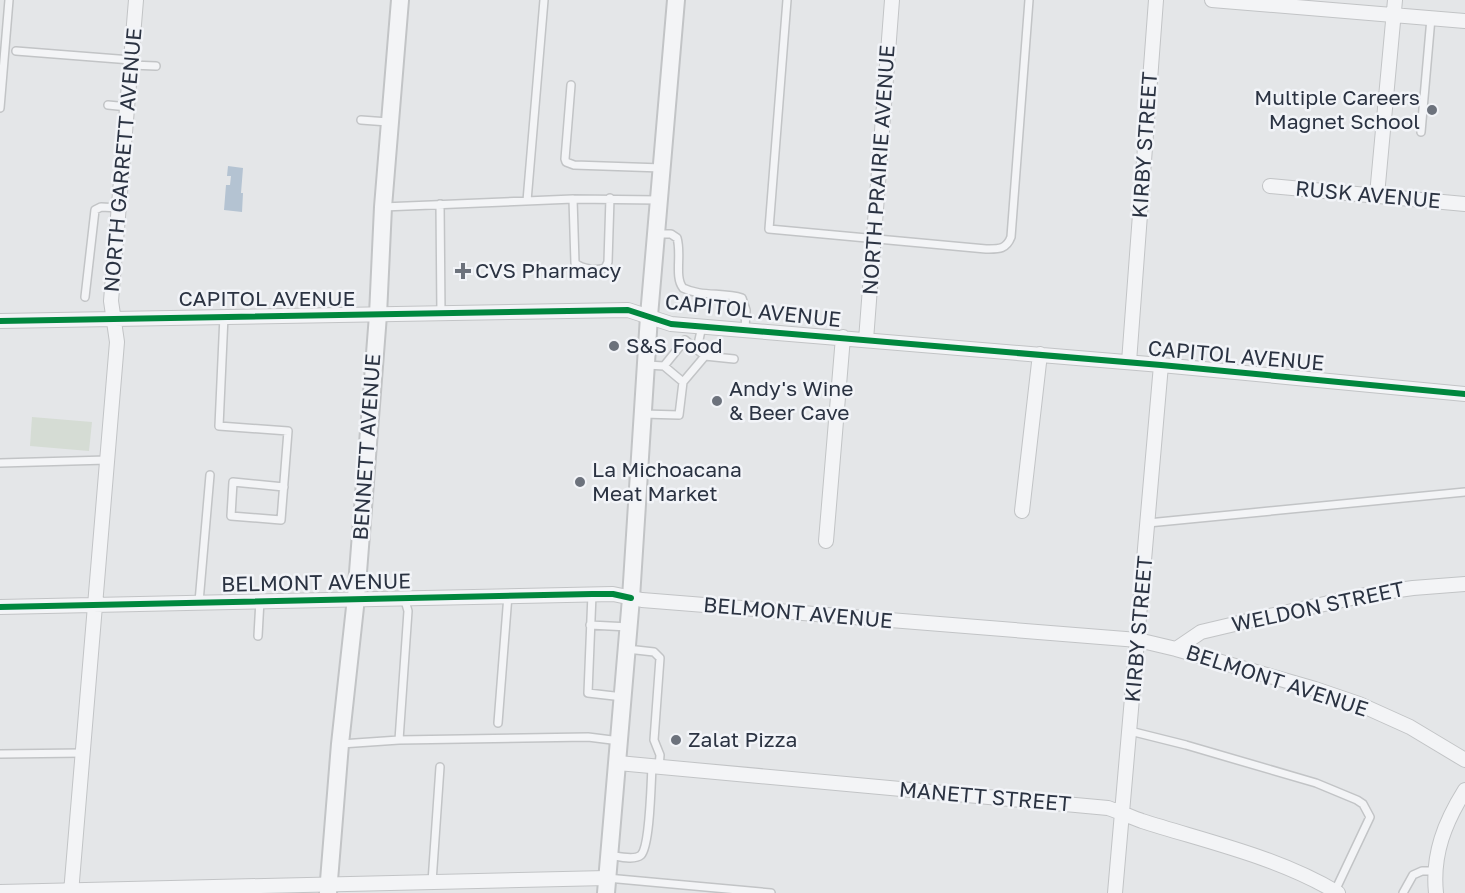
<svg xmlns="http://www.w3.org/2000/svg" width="1465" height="893" viewBox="0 0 1465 893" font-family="'Golos Text',sans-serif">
<rect width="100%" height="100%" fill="#e4e6e8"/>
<path fill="#d5dcd4" d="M32,417L92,422L89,451L30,446Z"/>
<path fill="#b4c3d2" d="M228,166L243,168L241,193H243L242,212L224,210L226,185H230L231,176H227Z"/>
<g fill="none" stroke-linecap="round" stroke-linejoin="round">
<defs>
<path id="service" d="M787,0L769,229L986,249C998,249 1006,250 1011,237L1029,0
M16,51L131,60
M131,65L156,66
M571,85L565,159L566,162L574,165L662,168
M108,105L128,107
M0,108L9,0
M361,120L388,122
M1421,132L1431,18
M573,199L575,263C582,269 597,271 605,268L608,262L610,198
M527,201L544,0
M440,204L441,314
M383,207L573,199L659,200
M656,234H671L677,238C682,254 674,277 683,288C701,297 723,292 742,298L746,310L745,330
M85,297L95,210L101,207L120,208
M224,316L219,426L288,431L281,520L231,516L233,482L284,487
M697,349L702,326
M705,356L734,359
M664,366L685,340L705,356L683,382
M643,414L679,415L683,382L664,366L647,365
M0,463L107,460
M1148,523L1465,492
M592,594L588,693L623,697
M199,602L210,475
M590,625L629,627
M258,636L260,600
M627,649L654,652L660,658L654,740L660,755L659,768
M498,723L508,595
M1130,731L1186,745L1316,783L1357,800L1363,804L1370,817L1335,891
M399,740L588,737L620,741
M341,744L399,740L408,611L404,597
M0,754L83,753
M609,855C617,856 634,861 641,855C650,846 651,783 652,767
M607,878L771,893
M432,882L440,767
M1403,893L1413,875L1422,871H1435"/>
<path id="minor" d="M1212,0L1465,21
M1270,186L1465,204
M1377,195L1395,0
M0,321L628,310L671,324L1161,365L1465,394
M866,340L892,0
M1129,362L1156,0
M1022,511L1040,354
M826,541L843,337
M0,607L613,594L642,600L1138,640L1176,649L1315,689L1359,704L1410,727L1465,760
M1176,649L1201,632L1256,619L1370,594L1413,588L1465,584
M618,763L1108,808C1120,812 1131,817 1142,821C1208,842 1278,857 1338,893
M0,892L607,878
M71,893L117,342L111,301L136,0
M1115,893L1161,365
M1436,893C1432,854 1445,822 1465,790"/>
<path id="tertiary" d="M328,893L340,744L356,598L378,315L383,207L400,0
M606,893L631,598L649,316L676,0"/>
</defs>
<use href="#service" stroke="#c2c4c6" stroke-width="10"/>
<use href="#minor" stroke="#c2c4c6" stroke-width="16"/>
<use href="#tertiary" stroke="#c2c4c6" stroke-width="20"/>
<use href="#service" stroke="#f3f4f6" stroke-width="7"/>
<use href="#minor" stroke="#f3f4f6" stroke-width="14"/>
<use href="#tertiary" stroke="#f3f4f6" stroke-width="16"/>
<defs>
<path id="cycleway" d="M0,321L628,310L671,324L1161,365L1465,394
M0,607L592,594H613L631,598"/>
</defs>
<use href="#cycleway" stroke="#f2f4f8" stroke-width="10"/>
<use href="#cycleway" stroke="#00873e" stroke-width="6"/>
</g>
<g fill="#6c727c" stroke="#f2f4f8" stroke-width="2">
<circle cx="1432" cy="110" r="6"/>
<path d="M460 262h6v6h6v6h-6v6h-6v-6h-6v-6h6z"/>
<circle cx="614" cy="346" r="6"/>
<circle cx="717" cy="401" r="6"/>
<circle cx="580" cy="482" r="6"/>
<circle cx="676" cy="740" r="6"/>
</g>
<g text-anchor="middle" stroke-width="5" stroke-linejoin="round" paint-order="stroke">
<g font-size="21" fill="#2b3342" stroke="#f2f4f8" text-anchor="start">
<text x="1420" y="105" text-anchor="end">Multiple Careers<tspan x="1420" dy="24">Magnet School</tspan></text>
<text x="475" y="278">CVS Pharmacy</text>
<text x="626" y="353">S&amp;S Food</text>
<text x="729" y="396">Andy's Wine<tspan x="729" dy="24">&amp; Beer Cave</tspan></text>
<text x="592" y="477">La Michoacana<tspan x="592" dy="24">Meat Market</tspan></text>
<text x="688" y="747">Zalat Pizza</text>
</g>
<g font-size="21" fill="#2b3342" stroke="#f2f4f8">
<text transform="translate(1145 145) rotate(-86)" y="7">KIRBY STREET</text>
<text transform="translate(123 160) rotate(-85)" y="7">NORTH GARRETT AVENUE</text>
<text transform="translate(879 170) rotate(-86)" y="7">NORTH PRAIRIE AVENUE</text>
<text transform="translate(1368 195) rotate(5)" y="7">RUSK AVENUE</text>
<text x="267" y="306">CAPITOL AVENUE</text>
<text transform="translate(753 311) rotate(6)" y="7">CAPITOL AVENUE</text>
<text transform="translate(1236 356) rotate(5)" y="7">CAPITOL AVENUE</text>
<text transform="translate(367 447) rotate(-86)" y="7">BENNETT AVENUE</text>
<text transform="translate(316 583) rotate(-1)" y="7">BELMONT AVENUE</text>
<text transform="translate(1318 607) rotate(-12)" y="7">WELDON STREET</text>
<text transform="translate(798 613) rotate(5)" y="7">BELMONT AVENUE</text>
<text transform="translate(1139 629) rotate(-85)" y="7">KIRBY STREET</text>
<text transform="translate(1277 681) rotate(18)" y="7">BELMONT AVENUE</text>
<text transform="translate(985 797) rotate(5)" y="7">MANETT STREET</text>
</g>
</g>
</svg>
